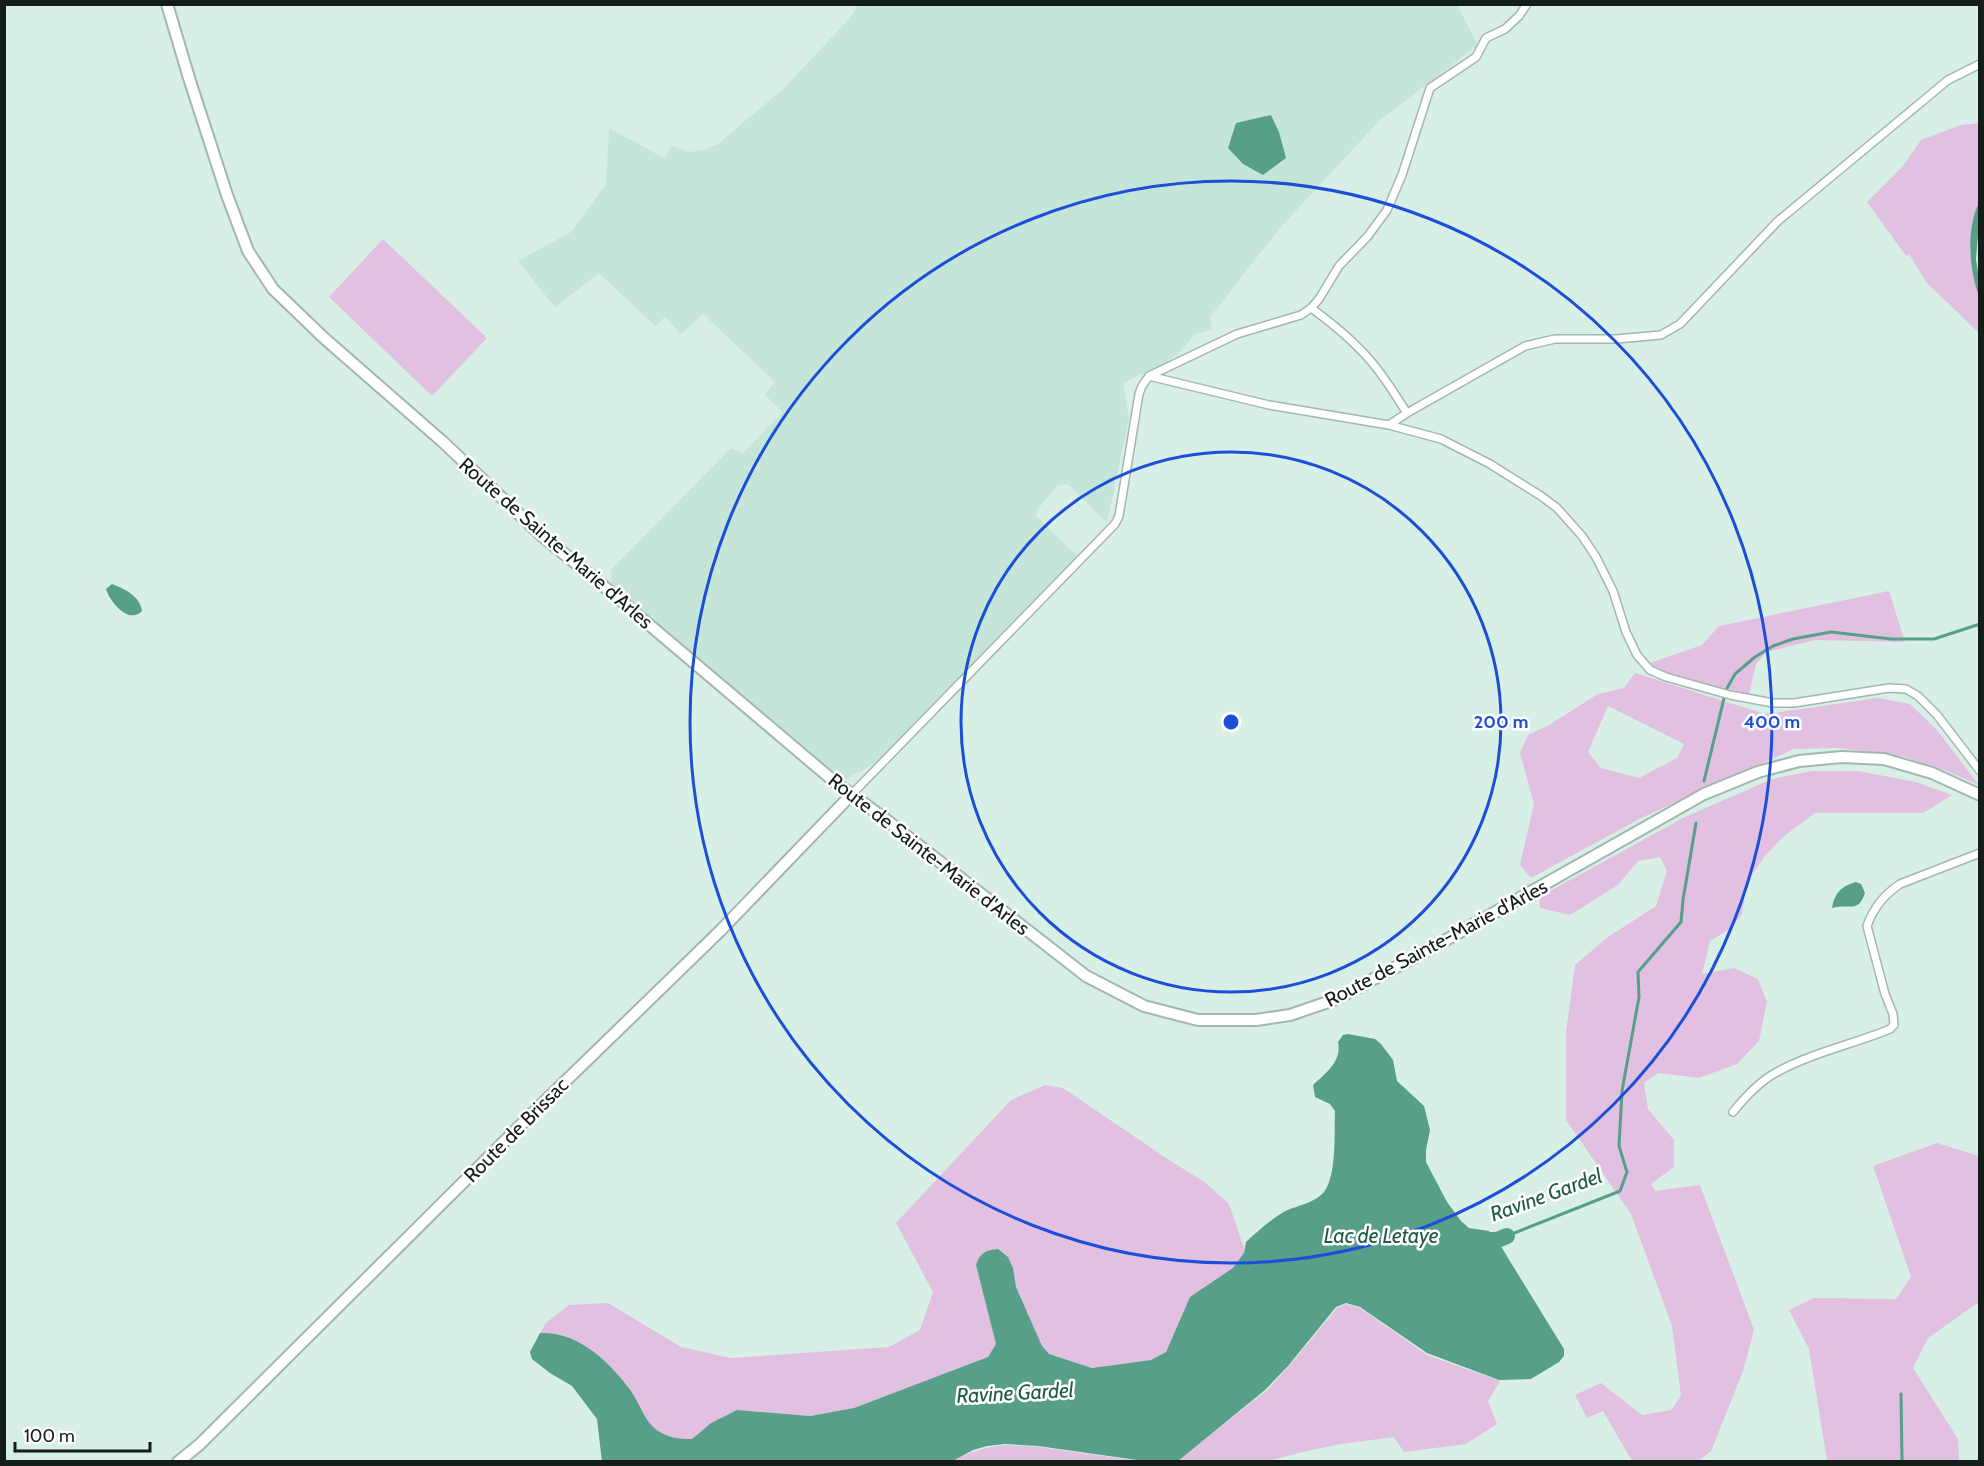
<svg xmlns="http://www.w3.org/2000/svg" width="1984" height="1466" viewBox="0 0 1984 1466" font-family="Cabin,sans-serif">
<rect width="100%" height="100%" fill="#d8efe6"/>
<path fill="#c5e5d9" d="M858,5H1457L1478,45L1379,121L1280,228L1210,317L1212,329L1194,335L1179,353L1156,370L1138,375L1123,384L1129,418L1107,523L1068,484L1058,485L1037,510L1036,516L1078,557L877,762L843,781L724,685L611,584V570L726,453L732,448L743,453L783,412L765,395L775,382L703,314L681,334L665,317L655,326L599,273L555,307L518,261L571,232L606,184L609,128L664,158L672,146L690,152L704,150L718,144L783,89L850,18Z"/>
<path fill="#e2c0e2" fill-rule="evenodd" d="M1979,123V203L1974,219L1970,251L1974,279L1979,296V333L1927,283L1909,254L1906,256L1867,202L1903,166L1921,140L1961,125Z
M383,239L487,338L432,396L329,297Z
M1889,591L1905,642L1815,640L1767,652L1756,664L1749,694L1667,674L1655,668L1650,663L1702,645L1719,626Z
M1635,673L1765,714L1878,698L1910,704L1937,730L1979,785L1944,770L1902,756L1837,748L1794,749L1641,818L1531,878L1520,865L1534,804L1520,753L1528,735L1549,725L1598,694L1624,688ZM1608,706L1684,744L1677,758L1639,778L1601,768L1588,752Z
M1812,771H1858L1916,782L1952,795L1923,813H1815L1784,836L1765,856L1747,882L1742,914L1730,929L1710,941L1702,974L1734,968L1758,979L1767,1002L1759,1041L1737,1064L1699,1078L1658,1073L1644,1083L1648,1109L1674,1140V1167L1651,1184L1655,1191L1700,1185L1754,1330L1743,1371L1711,1451L1698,1461H1632L1603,1411L1587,1418L1575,1395L1601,1383L1642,1415L1671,1410L1681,1396L1672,1326L1631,1214L1566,1120V1032L1575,965L1608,937L1656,906L1667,871L1660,857L1638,861L1618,885L1570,915L1540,908L1539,897L1685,817L1772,779Z
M1045,1085L1063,1088L1169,1160L1206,1183L1229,1204L1244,1248V1253L1240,1261L1233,1269L1190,1297L1166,1352L1151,1360L1092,1368L1049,1354L1042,1347L1016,1287L1013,1268L976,1265L996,1344L988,1357L854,1408L810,1416L737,1410L711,1423L692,1439C678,1439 668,1438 657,1430C645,1422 639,1402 631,1391C610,1362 578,1331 540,1333L546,1323L569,1305L608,1303L681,1347L731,1358L889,1347L920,1330L933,1292L896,1223L1011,1100Z
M1937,1143L1979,1156V1302L1928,1338L1913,1368L1958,1439L1959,1461H1827L1809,1349L1789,1310L1814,1298L1896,1299L1911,1277L1873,1166Z
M1346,1304L1360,1308L1427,1355L1500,1381L1488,1401L1497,1424L1466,1444L1404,1452L1394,1437L1341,1444L1302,1452L1269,1461H1177L1266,1391L1289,1366L1337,1308Z
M1005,1445L1038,1447L1139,1461H952C970,1452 985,1447 1005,1445Z"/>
<path fill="#579f88" d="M1271,115L1279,132L1286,158L1263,175L1243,164L1228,148L1236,123Z
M1979,203V224L1976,259L1979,278V296C1969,270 1966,228 1979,203Z
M112,584C125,589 140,596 142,611C129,625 110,602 106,589Z
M1856,882L1861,884L1865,893C1858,914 1849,903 1832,908C1834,894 1841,886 1856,882Z
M1348,1034L1375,1039L1381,1044L1393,1060L1397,1081L1424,1106L1430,1130L1426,1150V1162L1447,1202L1461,1221L1469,1228L1489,1231L1497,1240L1564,1349V1356L1559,1362L1531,1379L1499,1380L1427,1353L1360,1307L1346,1303L1336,1307L1288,1366L1265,1390L1178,1461H1144L1038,1446L1005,1444L987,1446L973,1450L951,1462H602L597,1419L572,1386L550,1373L532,1359L530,1352L540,1333C578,1331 610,1362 631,1391C639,1402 645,1422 657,1430C668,1438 678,1439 692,1439L711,1423L737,1410L810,1416L854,1408L988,1357L996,1344L976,1265C980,1253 986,1250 998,1249L1008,1257L1013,1268L1016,1287L1042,1346L1049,1354L1092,1368L1151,1360L1166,1352L1190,1297L1233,1268L1244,1253L1246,1242C1257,1232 1269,1221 1282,1213C1295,1205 1317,1204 1326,1189C1337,1169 1334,1133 1335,1111L1330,1104L1315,1097L1313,1085C1326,1073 1342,1062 1338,1042L1343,1035Z"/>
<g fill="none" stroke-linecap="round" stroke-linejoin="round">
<path stroke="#579f88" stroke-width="3" d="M1704,781L1726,690L1735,674L1755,657L1773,646L1793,639L1831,632L1891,639H1934L1980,624
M1507,1236L1620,1191L1627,1172L1619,1146L1622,1091L1639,997L1638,972L1681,922L1683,900L1696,823
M1901,1394L1902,1462"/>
<path stroke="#579f88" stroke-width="16" d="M1474,1240H1497L1507,1236"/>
<defs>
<path id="minor" d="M1311,308C1336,326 1359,345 1378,370C1388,383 1398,399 1407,413
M1149,376L1269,405L1389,425L1441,439L1490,464L1541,496L1557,508L1582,536L1596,557L1613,591L1626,632L1637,655L1650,670L1666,677L1730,695L1773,703H1794L1889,688L1906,689L1918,696L1937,715L1980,771
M1389,425L1407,413L1525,346L1555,339H1616L1661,335L1680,324L1778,221L1948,80L1980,64
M851,795L1115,524L1119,516L1139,394L1142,386L1149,376L1237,334L1301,315L1311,308L1319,299L1339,266L1368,236L1387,210L1402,175L1430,88L1476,57L1486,38L1505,29L1519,16L1527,4
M1733,1112C1745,1097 1760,1081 1777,1072C1811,1053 1854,1044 1890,1029L1894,1025L1893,1014L1885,994L1867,926C1874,907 1884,895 1900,884L1980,853"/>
<path id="secondary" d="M167,4L189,78L227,195L248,251L273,289L324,338L443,442L542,536L594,578L836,783L885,819L1086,976L1144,1006L1198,1020H1256L1290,1015L1334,1000L1430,949L1704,794L1758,772L1799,761L1842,757L1884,759L1932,773L1980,795
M178,1462L199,1445L542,1104L720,931L851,795"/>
</defs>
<use href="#minor" stroke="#a1b7af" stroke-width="10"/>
<use href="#secondary" stroke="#a1b7af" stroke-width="14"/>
<use href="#minor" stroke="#fff" stroke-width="7"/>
<use href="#secondary" stroke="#fff" stroke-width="10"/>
</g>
<g fill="none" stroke="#1d4ed8" stroke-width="3">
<circle cx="1231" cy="722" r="270"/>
<circle cx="1231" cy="722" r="541"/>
</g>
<g text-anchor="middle" stroke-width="5" stroke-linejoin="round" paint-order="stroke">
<g font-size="20" fill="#141c19" stroke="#fff">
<text transform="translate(556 543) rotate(41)" y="7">Route de Sainte-Marie d'Arles</text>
<text transform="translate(929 854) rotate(38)" y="7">Route de Sainte-Marie d'Arles</text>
<text transform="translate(1436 943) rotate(-28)" y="7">Route de Sainte-Marie d'Arles</text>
<text transform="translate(516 1130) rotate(-45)" y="7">Route de Brissac</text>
</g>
<g font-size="21" font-style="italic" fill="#205a49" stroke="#fff">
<text transform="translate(1546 1195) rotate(-20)" y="7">Ravine Gardel</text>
<text x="1381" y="1243">Lac de Letaye</text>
<text transform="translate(1015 1393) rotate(-3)" y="7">Ravine Gardel</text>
</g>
</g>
<circle cx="1231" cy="722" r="9" fill="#1d4ed8" stroke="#fff" stroke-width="3"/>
<g font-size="18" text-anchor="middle" font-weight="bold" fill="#1d4ed8" stroke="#fff" stroke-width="5" stroke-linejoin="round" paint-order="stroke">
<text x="1501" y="728">200 m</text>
<text x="1772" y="728">400 m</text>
</g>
<rect width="1984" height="1466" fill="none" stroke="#141c19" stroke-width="12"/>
<path d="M15 1442v9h135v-9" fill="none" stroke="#141c19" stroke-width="3"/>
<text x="24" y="1442" font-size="18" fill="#141c19" stroke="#ffffff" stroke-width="4.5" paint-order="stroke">100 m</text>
</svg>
